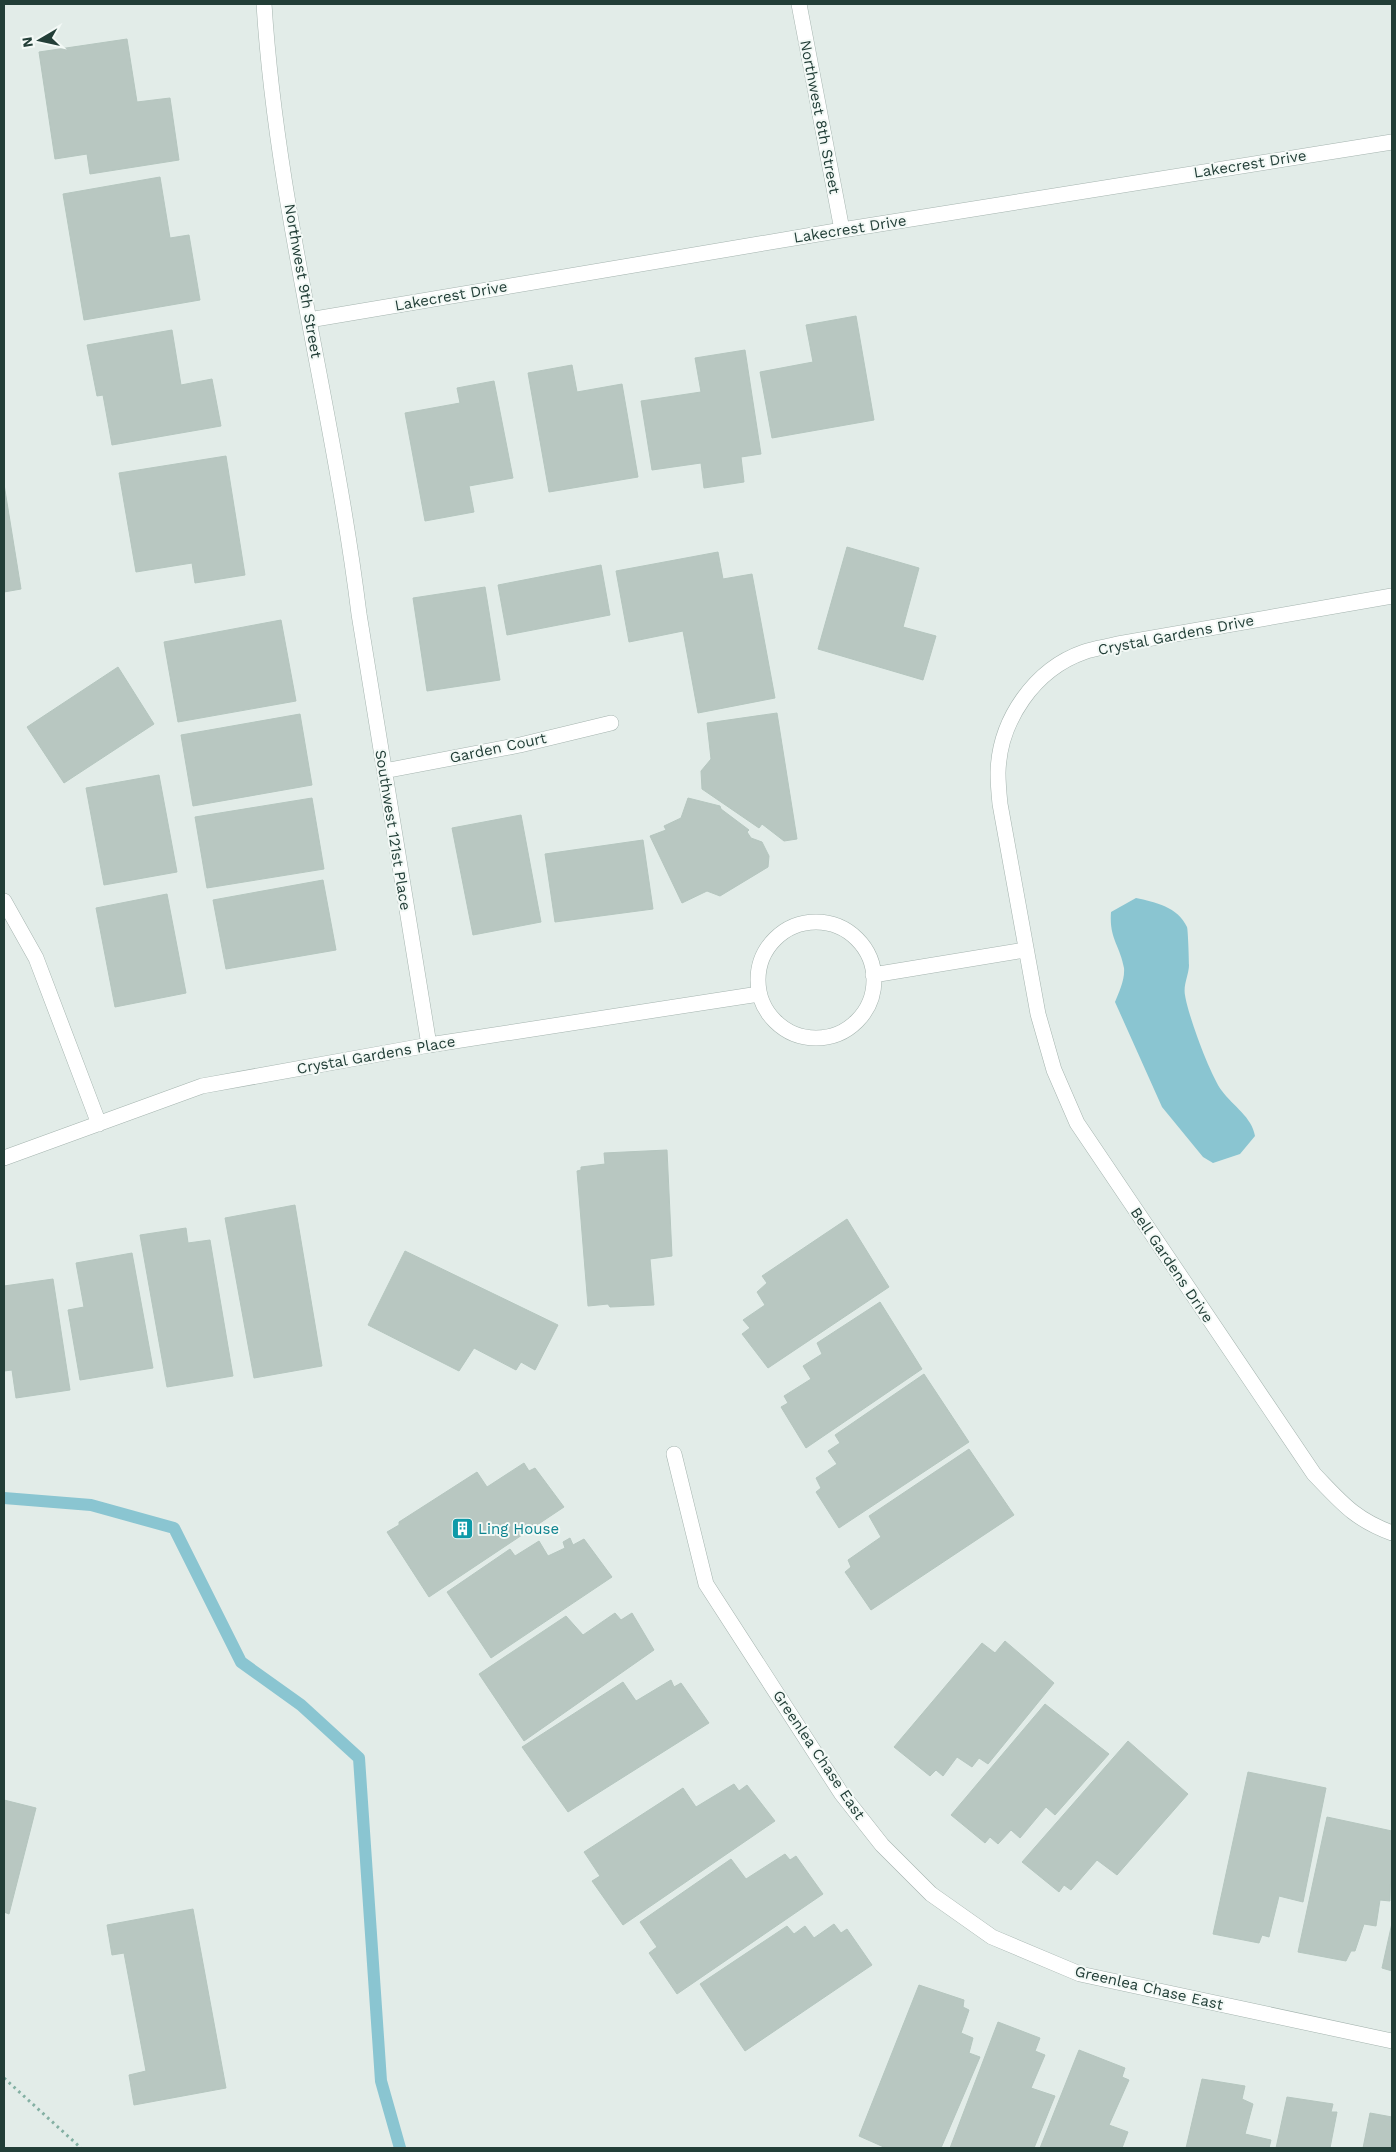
<svg xmlns="http://www.w3.org/2000/svg" width="1396" height="2152" viewBox="0 0 1396 2152" font-family="'Work Sans',sans-serif">
<rect width="100%" height="100%" fill="#e2ece8"/>
<path fill="#8ac5d1" d="M1136,898C1155,902 1178,907 1187,927C1188,929 1189,960 1189,965C1189,974 1183,985 1185,995C1188,1015 1210,1075 1222,1091C1233,1106 1252,1117 1255,1136L1240,1154L1213,1163L1203,1157L1162,1107L1115,1002C1119,992 1125,980 1124,968C1120,945 1109,939 1111,912Z"/>
<g fill="none" stroke-linecap="round" stroke-linejoin="round">
<path stroke="#8ac5d1" stroke-width="12" d="M4,1498L91,1505L174,1528L241,1662L301,1705L359,1758L381,2081L400,2148"/>
</g>
<path fill="#b8c7c1" stroke="#b5c6bf" d="M127,39L137,102L170,98L179,160L90,174L87,154L55,159L39,52Z
M160,177L170,238L189,235L200,300L84,320L63,194Z
M856,316L874,420L772,438L760,372L813,362L806,325Z
M172,330L181,385L212,379L221,426L112,445L103,395L97,396L87,345Z
M745,350L761,454L741,457L744,482L704,488L701,463L652,470L641,401L701,392L695,358Z
M572,365L577,392L622,384L638,477L549,492L528,373Z
M494,381L513,478L469,486L474,512L425,521L405,413L460,403L457,388Z
M226,456L245,575L195,583L192,563L136,572L119,473Z
M4,484L21,589L4,592Z
M847,547L919,568L903,627L936,636L923,680L818,649Z
M718,552L723,579L752,574L775,698L698,713L683,631L629,642L616,571Z
M601,565L610,615L507,635L498,585Z
M485,587L500,680L427,691L413,598Z
M281,620L296,701L178,722L164,642Z
M118,667L154,724L64,783L27,727Z
M777,713L797,839L784,841L762,824L759,828L702,789L701,771L711,759L707,723Z
M300,714L312,785L193,806L181,735Z
M159,775L177,872L104,885L86,788Z
M312,798L324,869L207,888L195,817Z
M688,798L720,806L721,809L749,830L747,832L751,838L762,842L769,856L768,867L720,896L707,891L682,903L650,836L666,830L664,826L681,818Z
M521,815L541,922L473,935L452,828Z
M643,840L653,909L555,922L545,854Z
M323,880L336,950L226,969L213,900Z
M167,894L186,993L115,1007L96,908Z
M667,1150L672,1256L650,1259L654,1305L610,1307L608,1304L588,1306L577,1171L581,1170V1167L605,1164L604,1153Z
M295,1205L322,1366L254,1378L225,1218Z
M847,1219L889,1287L768,1368L742,1334L750,1328L743,1320L765,1305L757,1292L767,1283L762,1276Z
M186,1228L188,1243L210,1240L233,1376L167,1387L140,1235Z
M405,1251L558,1325L535,1370L521,1362L516,1370L474,1348L459,1371L368,1325Z
M132,1253L153,1368L80,1380L68,1310L84,1307L76,1263Z
M53,1279L70,1390L16,1398L12,1370L4,1371V1286Z
M880,1302L922,1369L806,1448L781,1407L788,1403L784,1396L811,1379L803,1366L822,1354L817,1343Z
M924,1374L969,1442L839,1528L816,1492L821,1488L816,1478L837,1464L828,1451L840,1443L835,1435Z
M969,1449L1014,1515L871,1610L845,1572L851,1567L848,1560L881,1537L869,1516Z
M524,1463L529,1471L535,1468L564,1507L429,1597L387,1532L399,1525V1522L477,1472L487,1487Z
M570,1538L573,1545L584,1539L612,1577L491,1658L447,1592L510,1549L515,1556L539,1541L548,1556L565,1548L563,1542Z
M615,1613L621,1620L632,1613L654,1650L524,1741L479,1674L566,1616L583,1635Z
M1005,1641L1054,1683L988,1764L979,1758L972,1767L957,1757L943,1776L936,1770L930,1776L894,1747L982,1643L995,1653Z
M671,1680L674,1687L681,1683L709,1723L568,1812L522,1747L623,1682L636,1701Z
M1045,1704L1109,1754L1055,1815L1046,1807L1020,1838L1011,1830L998,1844L990,1837L985,1843L951,1815Z
M1128,1741L1188,1794L1117,1875L1097,1860L1071,1890L1064,1885L1059,1892L1022,1862Z
M1248,1772L1326,1788L1303,1902L1279,1896L1269,1937L1262,1935L1259,1943L1213,1934Z
M734,1784L739,1791L747,1785L775,1821L623,1925L592,1881L600,1876L584,1852L683,1788L696,1807Z
M4,1800L36,1808L9,1914L4,1912Z
M1327,1817L1392,1831L1390,1901L1380,1900L1376,1926L1364,1924L1355,1951H1351L1346,1961L1298,1952Z
M785,1854L790,1860L796,1856L823,1894L677,1994L649,1953L657,1947L640,1922L731,1859L746,1879Z
M193,1909L226,2088L134,2105L129,2075L146,2071L124,1953L112,1955L107,1925Z
M1392,1923V1971L1382,1968Z
M834,1924L841,1933L847,1929L872,1965L745,2051L700,1984L787,1926L794,1934L805,1926L814,1938Z
M919,1985L964,2000L963,2007L969,2010L961,2033L973,2038L969,2053L980,2057L941,2148H886L859,2136Z
M998,2022L1040,2038L1035,2051L1045,2055L1031,2088L1055,2096L1034,2148H950Z
M1079,2050L1125,2068L1122,2077L1129,2080L1109,2125L1128,2132L1122,2148H1040Z
M1202,2079L1245,2086L1242,2099L1253,2104L1245,2134L1271,2140L1269,2148H1186Z
M1287,2097L1333,2104L1331,2112H1337L1330,2148H1276Z
M1370,2113L1392,2117V2148H1363Z"/>
<g fill="none" stroke-linecap="round" stroke-linejoin="round">
<defs>
<path id="minor" d="M264,4C277,210 334,410 359,614L429,1045
M799,4L842,230
M309,320L842,230L1392,142
M1392,596L1118,644C1107,647 1095,648 1084,652C1035,669 999,720 998,773C998,783 999,794 1000,804L1038,1014L1054,1070L1077,1123L1314,1474C1341,1502 1354,1519 1392,1533
M384,771L520,745L611,723
M4,901L36,958L99,1124
M758 980a58 58 0 1 1 116 0a58 58 0 1 1-116 0Z
M873,975L1025,950
M4,1158L202,1086L429,1045L759,994
M674,1454L706,1584L841,1793L882,1845L931,1894L992,1937L1080,1974L1392,2041"/>
</defs>
<use href="#minor" stroke="#a5b4af" stroke-width="16"/>
<path stroke="#83b0a3" stroke-width="3" stroke-dasharray="2.5 4" stroke-linecap="butt" d="M4,2078L81,2148"/>
<use href="#minor" stroke="#fff" stroke-width="15"/>
</g>
<defs>
<symbol id="building-square" viewBox="-11 -11 22 22"><rect x="-9" y="-9" width="18" height="18" rx="4" fill="#0f9aa8" stroke="#f3f9f6"/><path d="M-4-6H4V6H1V3H-1V6H-4ZM-2.5-4.3h1.7v1.8h-1.7ZM.8-4.3h1.7v1.8H.8ZM-2.5-1h1.7V.8h-1.7ZM.8-1h1.7V.8H.8Z" fill="#fff"/></symbol>
</defs>
<g fill-rule="evenodd">
<use href="#building-square" x="450" y="1516" width="25" height="25"/>
</g>
<g text-anchor="middle" stroke-width="4" stroke-linejoin="round" paint-order="stroke">
<g font-size="15" fill="#223e37" stroke="#f3f9f6">
<text transform="translate(820 117) rotate(79)" y="5">Northwest 8th Street</text>
<text transform="translate(1250 164) rotate(-9)" y="5">Lakecrest Drive</text>
<text transform="translate(850 229) rotate(-9)" y="5">Lakecrest Drive</text>
<text transform="translate(303 281) rotate(80)" y="5">Northwest 9th Street</text>
<text transform="translate(451 296) rotate(-10)" y="5">Lakecrest Drive</text>
<text transform="translate(1176 635) rotate(-11)" y="5">Crystal Gardens Drive</text>
<text transform="translate(498 748) rotate(-12)" y="5">Garden Court</text>
<text transform="translate(393 830) rotate(81)" y="5">Southwest 121st Place</text>
<text transform="translate(376 1055) rotate(-10)" y="5">Crystal Gardens Place</text>
<text transform="translate(1172 1265) rotate(56)" y="5">Bell Gardens Drive</text>
<text transform="translate(819 1755) rotate(56)" y="5">Greenlea Chase East</text>
<text transform="translate(1149 1988) rotate(13)" y="5">Greenlea Chase East</text>
</g>
<g font-size="15" fill="#0d838f" stroke="#f3f9f6" text-anchor="start">
<text x="478" y="1534">Ling House</text>
</g>
</g>
<rect width="1396" height="2152" fill="none" stroke="#223e37" stroke-width="10"/>
<g transform="translate(40 40) rotate(261)" stroke="#f3f9f6" stroke-width="4" paint-order="stroke">
<path d="M0-4L9 19L0 12L-9 19Z" fill="#223e37"/>
<text y="-8" font-size="14" font-weight="bold" text-anchor="middle" fill="#223e37">N</text>
</g>
</svg>
